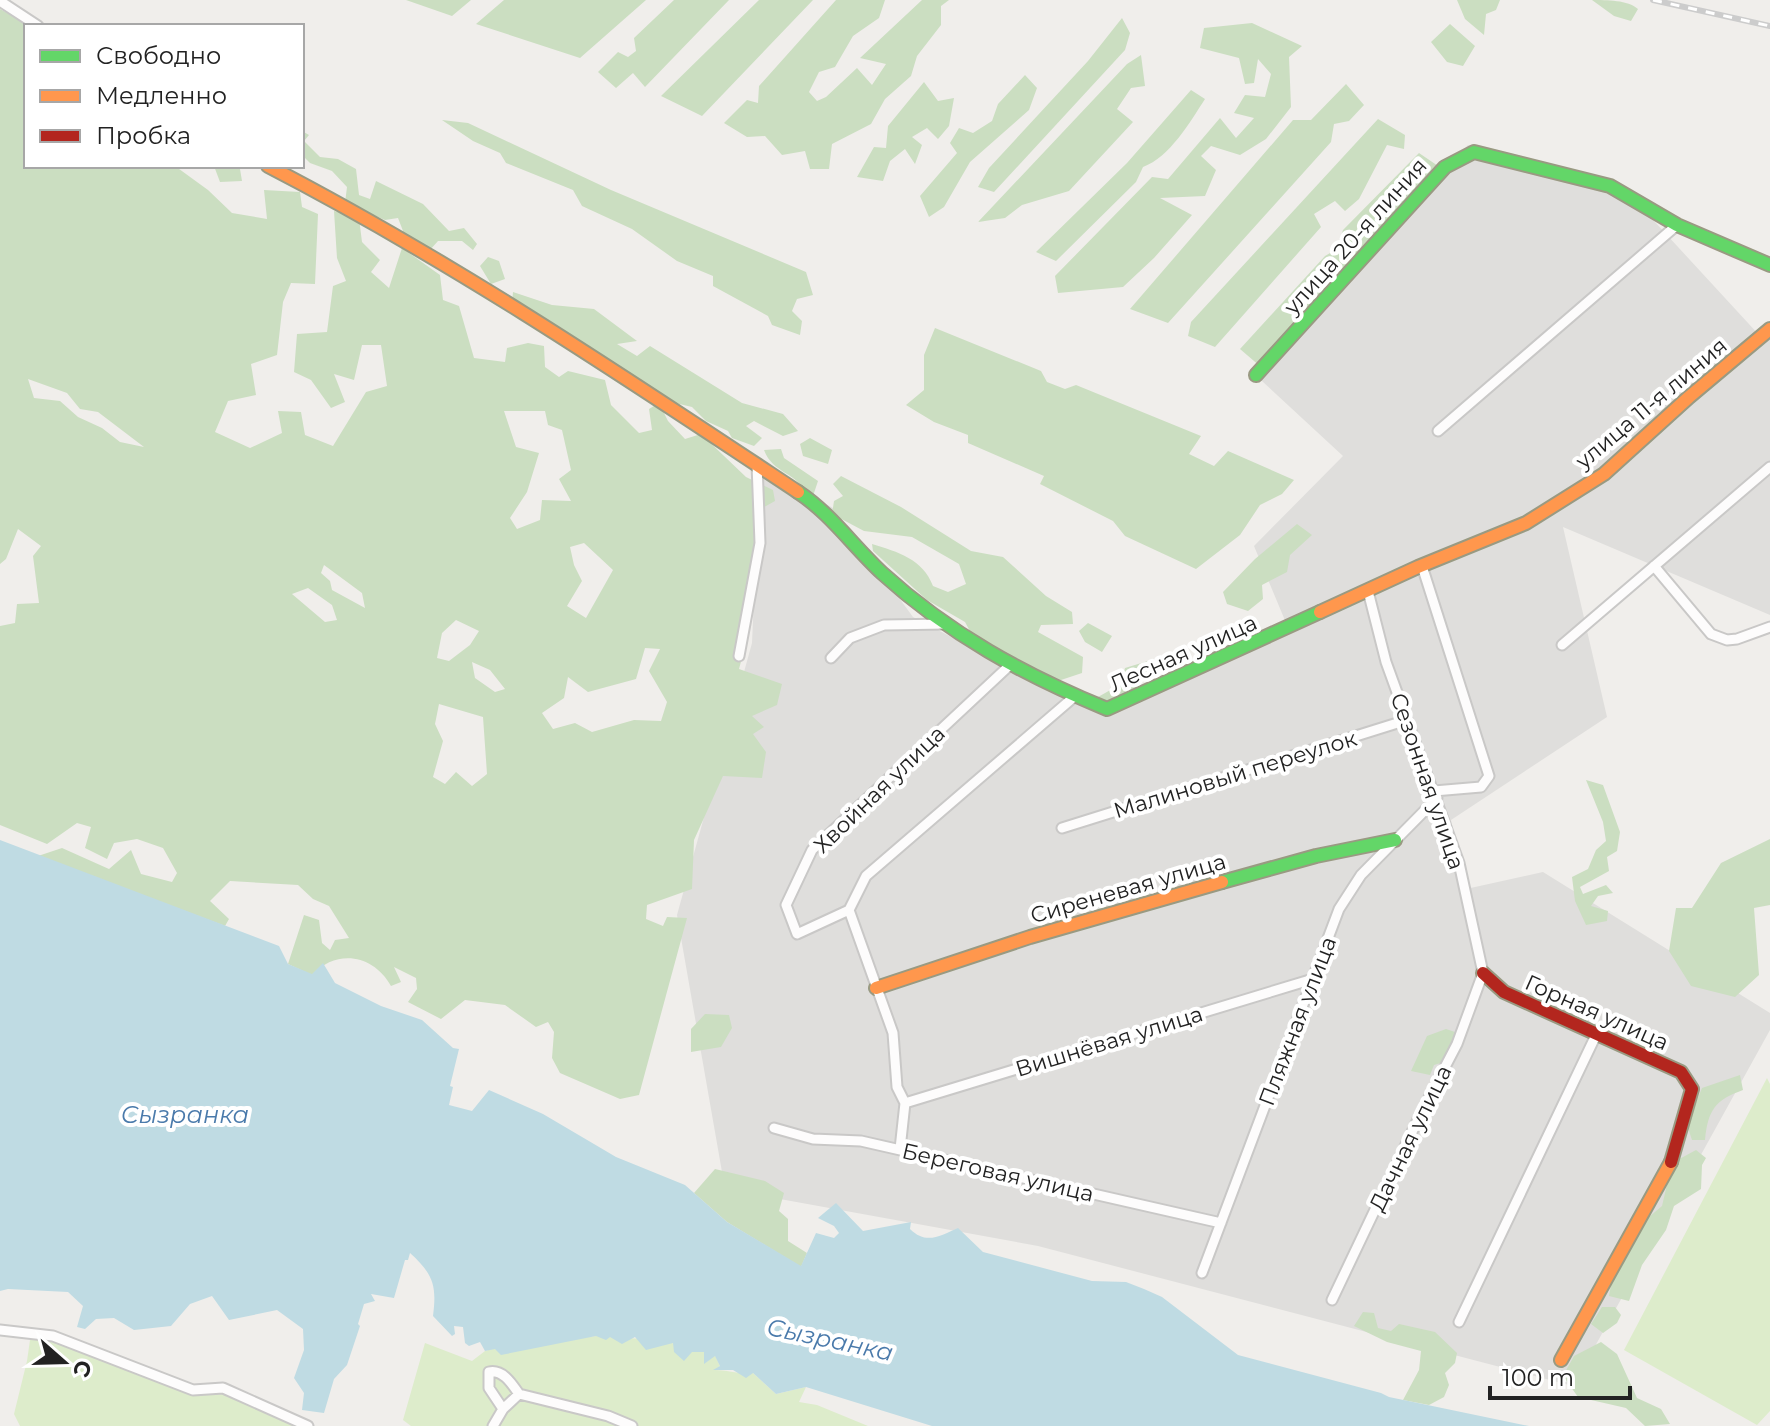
<svg xmlns="http://www.w3.org/2000/svg" width="1770" height="1426" viewBox="0 0 1770 1426" font-family="Montserrat,sans-serif">
<rect width="100%" height="100%" fill="#f0eeeb"/>
<path fill="#dfdedc" d="M1468,145L1620,184L1760,336L1770,325V615L1563,527L1607,717L1451,820L1466,889L1543,872L1770,1013V1030L1573,1386L1038,1246L725,1189L677,915L752,643L760,466L833,508L913,617L1105,717L1289,630L1254,546L1343,456L1250,370Z"/>
<path fill="#ddeccb" d="M1767,1078L1770,1084V1411L1757,1425L1624,1350Z
M31,1333L53,1336L193,1390L223,1388L308,1426H20L14,1414L27,1361Z
M596,1336C620,1338 643,1338 667,1342C681,1344 690,1352 704,1352V1363L715,1355L720,1366L715,1370C728,1370 740,1375 753,1373L776,1394L806,1387L799,1402L817,1405L868,1426H411L403,1420L425,1343L472,1361L485,1351L495,1348Z"/>
<path fill="#cbdec1" fill-rule="evenodd" d="M406,0H471L452,16Z
M504,0H646L580,58L476,24Z
M674,0H729L645,87L633,73L616,88L598,72L618,52L628,57L636,51L634,38Z
M759,0H813L702,116L661,96Z
M836,0H885L879,18L853,36L835,67L819,72L809,92L817,101L826,97L857,68L872,85L886,64L860,58L922,0H949L941,6V25L917,56L911,76L885,99L871,124L832,144L829,169H810L805,151L782,155L765,136L747,137L724,123L747,100L758,103L759,86Z
M1457,0H1500L1496,10L1486,14L1484,35L1465,19Z
M1592,0C1607,0 1628,0 1638,9L1631,21L1614,16Z
M0,9L31,26H26V166H175L208,190L232,213L267,219L264,190L300,192L302,207L318,214L315,284L291,283L283,302L277,355L251,364L256,395L228,401L215,432L250,448L282,433L278,411L301,412L305,435L333,446L366,392L387,386L381,345H362L354,380L334,374L345,402L331,408L311,380L294,372L297,334L327,332L333,286L346,281L337,258L334,211L359,218L362,242L380,260L371,272L389,288L402,248L440,275L443,300L459,306L474,358L505,362L507,348L528,343L544,346L545,367L559,377L568,371L605,380L611,405L639,433L652,430L649,409L659,403L668,421L685,439L701,434L746,477L773,490L775,501L757,511L746,643L739,669L782,684L777,705L752,716L764,727L753,734L766,752L762,778L723,776L694,840L692,889L647,905L646,919L663,926L667,917L687,918L639,1095L620,1099L560,1073L552,1058L554,1032L548,1022L536,1027L505,1005L465,1000L441,1019L408,1002L417,989L416,978L394,967L401,982L391,986C374,955 337,948 312,975L288,964L304,915L319,920L322,943L330,950L335,940L349,938L329,906L313,899L298,885L230,881L210,901L229,919L225,926L38,856L62,848L109,869L131,850L141,874L172,882L177,873L163,848L137,839L114,843L107,859L85,848L91,827L77,823L47,844L0,825V626L15,623L17,604L39,603L33,556L41,546L18,529L6,559L0,564ZM28,379L67,393L80,409L98,412L144,447L120,442L102,428L78,417L60,401L34,398ZM504,411H545L548,425L562,430L571,470L559,479L571,501L542,500L540,520L517,529L510,518L527,492L539,453L516,447ZM584,543L613,570L586,618L567,606L582,581L574,565L570,547ZM324,565L362,593L365,608L332,590L330,581L321,573ZM308,588L332,605L337,620L325,622L292,594ZM456,620L479,631L470,645L449,661L437,658L442,633ZM645,648L660,649L649,671L667,702L661,721L634,720L592,732L575,723L553,729L542,713L564,698L568,677L588,692L636,679ZM472,662L490,670L505,689L495,692L475,678ZM439,704L483,717L487,774L472,786L456,772L445,784L433,777L443,741L435,724Z
M1122,18L1130,33L1125,50L994,192L978,187L989,168L1088,61Z
M1252,23L1302,46L1289,57L1291,107L1266,139L1240,155L1211,146L1201,156L1216,170L1205,196L1160,198L1192,215L1154,258L1123,287L1058,293L1055,276L1152,177L1168,179L1220,118L1236,138L1254,118L1234,113L1245,95L1265,97L1271,74L1258,59L1254,83L1245,84L1239,58L1200,48L1204,28Z
M1450,24L1475,46L1463,66L1447,62L1431,42Z
M1141,55L1145,86L1131,88L1117,109L1133,122L1069,191L1022,205L1005,218L978,222L1127,64Z
M1025,75L1037,88L1029,110L970,162L944,207L929,217L920,196L957,153L950,143L959,128L973,133L992,121L998,104Z
M924,82L938,101L954,98L949,126L938,139L927,128L912,137L922,145L915,164L905,149L890,161L883,181L857,177L874,147L886,148L888,126Z
M1346,84L1364,105L1349,121L1334,124L1331,142L1168,323L1130,309L1293,120H1311Z
M1191,90L1205,99C1190,122 1170,157 1143,167L1136,182L1056,261L1036,252L1127,163Z
M1378,119L1405,135L1404,149L1387,145L1359,199L1345,211L1335,201L1314,214L1321,227L1215,347L1188,336L1191,322Z
M442,120L468,123L611,190L806,272L813,295L797,299L792,311L802,321L800,335L772,325L768,316L713,286V276L677,261L632,229L582,206L573,190L506,163L500,153L473,141Z
M302,131L309,135L304,141L320,157L338,159L356,169L359,195L370,199L376,181L423,204L449,231L464,228L477,244L473,250L462,241H438L429,251L396,238L403,231L398,218L385,220L345,203L347,187L332,171L310,163L302,155Z
M1419,153L1444,170L1261,367L1240,349L1325,256L1337,249L1343,230Z
M214,166H234L240,169L242,181L220,182Z
M488,257L499,261L505,279L491,284L480,266Z
M513,292L552,305L594,309L637,341L617,344L637,356L650,346L742,403L783,414L798,431L783,436L754,421L746,426L762,438L754,446L732,438L728,431L706,421L692,407L671,402L512,303Z
M935,328L1041,371L1047,382L1065,389L1076,385L1201,436L1189,454L1214,466L1228,451L1294,480L1282,494L1260,505L1240,535L1196,569L1125,536L1113,521L1040,484L1044,476L968,443V435L934,422L906,405L924,390V355Z
M810,438L832,450L828,464L803,456L800,444Z
M781,449L784,458L818,481L813,496L805,493C797,472 773,474 764,450Z
M841,476L901,507L971,551L1003,557L1046,596L1072,612L1073,624L1041,625L1038,632L1083,657L1082,673L1052,683L972,635L965,622L927,600L873,551L872,544C898,552 923,559 933,586L948,592L966,584L959,564L912,537L864,531L832,514L834,501L843,496L833,484Z
M1297,524L1312,535L1290,555L1287,572L1262,585L1263,599L1248,611L1227,604L1223,592L1255,559Z
M1088,623L1112,636L1102,652L1085,642L1079,631Z
M1148,661L1152,669L1138,677L1139,689L1104,705L1098,697L1121,684L1125,668Z
M1586,780L1603,785L1620,832L1617,851L1607,857L1609,871L1580,887L1583,894L1606,885L1613,893L1598,896L1591,906L1608,911L1607,921L1586,925L1575,901L1572,877L1588,869L1596,850L1606,841L1603,822Z
M1770,839V905L1754,908L1759,975L1735,997L1691,986L1669,951L1676,908H1692L1721,863Z
M705,1014L729,1015L732,1028L721,1047L691,1052V1029Z
M1446,1029L1455,1032L1444,1062L1434,1065L1430,1075L1411,1071L1427,1036Z
M1740,1075L1743,1090C1715,1100 1708,1110 1705,1140H1692L1687,1125L1702,1088Z
M1696,1150L1706,1158L1702,1165L1701,1189L1674,1206L1666,1230L1642,1265L1629,1301L1609,1296L1613,1274L1643,1222L1662,1206L1672,1163Z
M715,1169L765,1181L784,1193L779,1211L788,1219V1241L807,1253L801,1267L727,1222L694,1193Z
M1602,1307H1615L1621,1315L1617,1323L1603,1333L1591,1324Z
M1363,1312L1374,1313L1378,1328L1391,1331L1399,1324L1435,1332L1457,1353L1455,1363L1445,1373L1449,1385L1444,1397L1429,1405L1403,1400L1419,1370L1421,1351L1387,1342L1354,1326Z
M1601,1342L1617,1354L1637,1398L1661,1409L1670,1424L1645,1426L1626,1408L1578,1397L1563,1376L1574,1356Z"/>
<path fill="#bfdbe3" d="M0,840L279,946L288,964L312,974L323,963L335,983L381,1006L422,1020L453,1048L459,1049L450,1086L453,1087L449,1105L472,1111L489,1090L543,1114L616,1157L685,1185L727,1222L801,1266L816,1233L834,1238L839,1233L834,1226L818,1218L836,1203L863,1231L911,1222L910,1229C926,1245 940,1236 958,1228L983,1252L1092,1281L1126,1282L1144,1289L1162,1297L1238,1355L1381,1393L1389,1397L1529,1426H932L806,1387L776,1394L753,1373L746,1378L733,1370H713L720,1366L715,1356L704,1364V1352H692L684,1361L674,1352L673,1343L646,1350L635,1337L622,1344L610,1337L606,1340L596,1336L501,1355L495,1349L485,1351L480,1342L469,1346L465,1343L463,1327L454,1326L455,1334L452,1336L433,1316C437,1285 433,1274 410,1253L408,1260H405L394,1298L371,1294L375,1301L364,1304L358,1324L360,1326L347,1365L334,1379L324,1413L302,1410L304,1393L294,1378L304,1350L303,1329L277,1310L229,1320L212,1296L190,1304L171,1326L134,1330L114,1318L96,1319L85,1329L77,1327L83,1306L68,1292L8,1289L0,1291Z"/>
<g fill="none" stroke-linecap="round" stroke-linejoin="round">
<defs>
<path id="street" d="M0,1L38,26
M1438,431L1677,225
M1422,566L1489,776L1481,787L1434,791
M1654,566L1711,634L1727,640L1737,639L1770,627
M1562,645L1770,467
M739,656L760,543L757,464
M831,658L850,638L884,625L947,624
M1011,664L812,850L786,905L797,934L849,910L866,876L1075,696
M1062,828L1407,720
M849,910L893,1033L897,1087L905,1103L900,1149
M905,1103L1313,979
M774,1128L813,1139L861,1141L1221,1223
M1202,1273L1339,909L1361,875L1437,798
M1332,1300L1421,1113L1457,1044L1483,973L1459,863L1386,662L1368,591
M1459,1322L1597,1033
M0,1330L53,1336L193,1390L223,1388L308,1426
M503,1409L489,1388V1372C503,1369 512,1384 519,1394
M493,1426L503,1409L519,1394L608,1416L632,1426"/>
<path id="fast" d="M1256,375L1445,167L1474,152L1610,186L1677,225L1770,265
M798,492C830,513 854,547 882,573C949,634 1024,675 1107,709L1320,612
M1222,882L1316,856L1395,840"/>
<path id="slow" d="M268,166C452,261 626,378 798,492
M1320,612L1418,567L1526,523L1604,474L1689,397L1770,329
M876,988L1030,937L1222,882
M1561,1360L1671,1162"/>
<path id="jam" d="M1483,973L1504,992L1681,1072L1692,1089L1671,1162"/>
</defs>
<use href="#street" stroke="#c9c8c7" stroke-width="13"/>
<use href="#fast" stroke="#999a82" stroke-width="16"/>
<use href="#slow" stroke="#999a82" stroke-width="16"/>
<use href="#jam" stroke="#999a82" stroke-width="16"/>
<use href="#street" stroke="#fdfcfc" stroke-width="9"/>
<use href="#fast" stroke="#63d668" stroke-width="12"/>
<use href="#slow" stroke="#ff974d" stroke-width="12"/>
<use href="#jam" stroke="#b3261e" stroke-width="12"/>
<defs>
<path id="rail" d="M1653,0L1770,26"/>
</defs>
<use href="#rail" stroke="#ccc" stroke-width="6"/>
<use href="#rail" stroke="#fff" stroke-width="3" stroke-dasharray="9" stroke-linecap="butt"/>
</g>
<g text-anchor="middle" stroke-width="8" stroke-linejoin="round" paint-order="stroke">
<g font-size="22" fill="#222" stroke="#fff">
<text transform="translate(1355 236) rotate(-48)" y="8">улица 20-я линия</text>
<text transform="translate(1651 403) rotate(-40)" y="8">улица 11-я линия</text>
<text transform="translate(1183 653) rotate(-24)" y="8">Лесная улица</text>
<text transform="translate(1235 774) rotate(-17)" y="8">Малиновый переулок</text>
<text transform="translate(1428 781) rotate(71)" y="8">Сезонная улица</text>
<text transform="translate(879 789) rotate(-44)" y="8">Хвойная улица</text>
<text transform="translate(1128 888) rotate(-16)" y="8">Сиреневая улица</text>
<text transform="translate(1597 1012) rotate(24)" y="8">Горная улица</text>
<text transform="translate(1297 1021) rotate(-69)" y="8">Пляжная улица</text>
<text transform="translate(1109 1041) rotate(-17)" y="8">Вишнёвая улица</text>
<text transform="translate(1410 1138) rotate(-64)" y="8">Дачная улица</text>
<text transform="translate(998 1172) rotate(13)" y="8">Береговая улица</text>
</g>
<g font-size="24" font-style="italic" fill="#4a7aab" stroke="#fff">
<text x="185" y="1123">Сызранка</text>
<text transform="translate(830 1340) rotate(12)" y="8">Сызранка</text>
</g>
</g>
<rect x="24" y="24" width="280" height="144" fill="#ffffff" stroke="#a7a7a7" stroke-width="2"/>
<rect x="40" y="50" width="40" height="12" fill="#63d668" stroke="#a7a7a7" stroke-width="2"/>
<text x="96" y="64" font-size="24" fill="#222222">Свободно</text>
<rect x="40" y="90" width="40" height="12" fill="#ff974d" stroke="#a7a7a7" stroke-width="2"/>
<text x="96" y="104" font-size="24" fill="#222222">Медленно</text>
<rect x="40" y="130" width="40" height="12" fill="#b3261e" stroke="#a7a7a7" stroke-width="2"/>
<text x="96" y="144" font-size="24" fill="#222222">Пробка</text>
<g transform="translate(64 1362) rotate(110)" stroke="#ffffff" stroke-width="6" paint-order="stroke">
<path d="M0-6L14 30L0 20L-14 30Z" fill="#222222"/>
<text y="-12" font-size="22" font-weight="bold" text-anchor="middle" fill="#222222">С</text>
</g>
<path d="M1490 1386v12h140v-12" fill="none" stroke="#222222" stroke-width="4"/>
<text x="1502" y="1386" font-size="24" fill="#222222" stroke="#ffffff" stroke-width="6" paint-order="stroke">100 m</text>
</svg>
